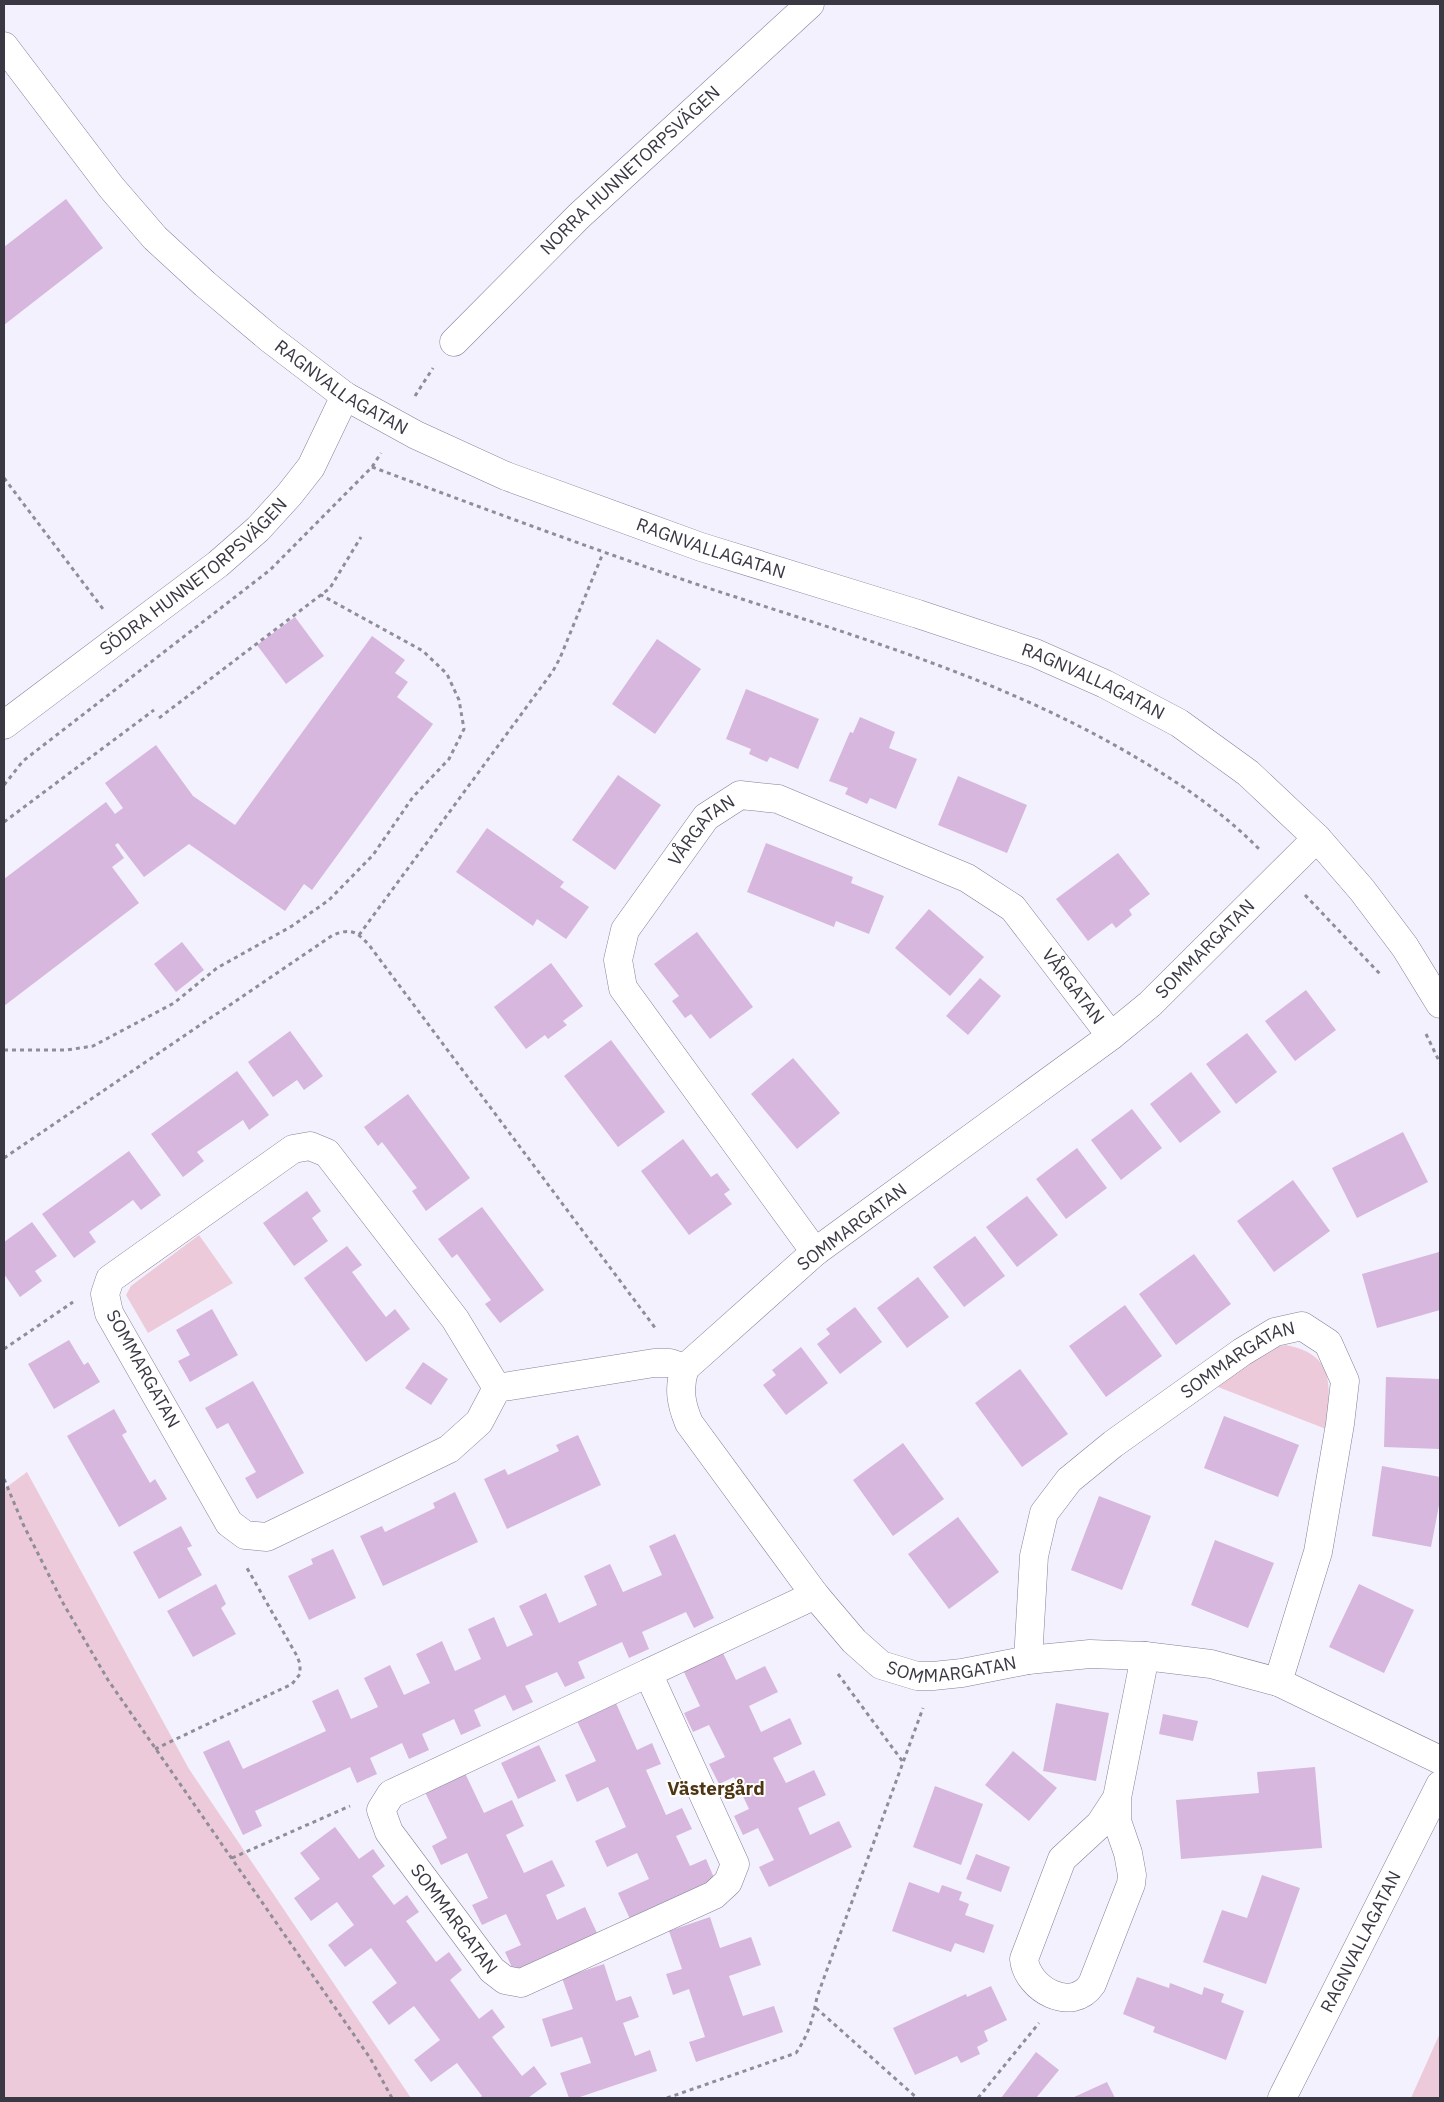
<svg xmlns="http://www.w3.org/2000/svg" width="1444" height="2102" viewBox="0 0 1444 2102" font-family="'IBM Plex Sans',sans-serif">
<rect width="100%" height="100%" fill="#f3f1fd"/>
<path fill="#edcada" d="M199,1235L233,1283L148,1333L126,1295L131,1286Z
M1286,1345C1337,1355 1330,1387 1326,1429L1218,1387L1266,1349Z
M27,1472L189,1769L411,2098H4V1489Z
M1440,2033V2098H1411Z"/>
<path fill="#d7b7dd" d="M66,199L103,248L4,325V247Z
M295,617L324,656L286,684L257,645Z
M372,636L405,660L395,673L408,682L397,697L433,724L312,890L304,884L285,911L189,844L144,877L118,843L115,845L124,858L112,867L139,903L4,1006V879L106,802L115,814L123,808L105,783L156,745L193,796L235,825Z
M657,639L701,669L655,734L612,704Z
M746,689L819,719L798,769L770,757L767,762L749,754L751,749L726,739Z
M860,717L895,732L889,748L917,759L896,809L870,798L867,804L845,794L848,788L829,781L850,732L853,733Z
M618,775L661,805L615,870L572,840Z
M958,776L1027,805L1007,853L938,825Z
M487,828L564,882L560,887L589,907L566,939L537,919L533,926L456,872Z
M766,843L853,877L851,883L884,896L869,934L836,921L834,927L747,892Z
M1118,853L1150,894L1129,910L1132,915L1116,928L1112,923L1088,941L1056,899Z
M929,909L984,957L950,996L895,948Z
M697,932L753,1007L710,1039L691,1014L685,1018L672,1001L679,996L654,964Z
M182,942L204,970L176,992L154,964Z
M551,963L583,1006L563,1021L567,1025L548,1039L545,1035L526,1049L494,1007Z
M980,978L1001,996L968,1035L946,1016Z
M1306,990L1336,1030L1295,1061L1265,1021Z
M290,1031L323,1076L304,1090L297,1080L273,1097L248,1062Z
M1247,1033L1277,1072L1236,1104L1206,1064Z
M611,1040L665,1112L618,1147L564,1076Z
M793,1058L840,1113L797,1149L751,1094Z
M237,1071L269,1115L249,1130L243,1120L197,1152L204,1161L183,1177L151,1134Z
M1191,1072L1221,1112L1180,1143L1150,1104Z
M408,1094L470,1178L426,1211L412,1191L417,1188L382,1142L378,1146L364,1127Z
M1132,1109L1162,1148L1121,1180L1091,1140Z
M1403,1132L1428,1182L1357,1218L1332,1168Z
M683,1139L711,1177L717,1173L730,1190L724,1194L732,1204L689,1235L641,1171Z
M1077,1148L1107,1188L1066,1219L1036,1179Z
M129,1151L161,1195L141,1210L133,1200L110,1217L89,1232L96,1242L74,1258L42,1214Z
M1293,1180L1330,1231L1274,1272L1237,1221Z
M307,1191L321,1211L312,1218L328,1241L294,1266L263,1223Z
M1027,1196L1058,1235L1017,1267L986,1227Z
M482,1207L544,1290L500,1323L485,1304L491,1300L457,1254L452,1258L438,1239Z
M32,1222L57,1256L35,1271L42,1281L20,1297L4,1274V1242Z
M975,1236L1005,1276L964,1307L933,1267Z
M347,1246L362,1265L352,1272L369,1295L386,1317L395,1309L410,1329L366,1362L304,1278Z
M1439,1252L1440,1258V1310L1377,1328L1362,1274Z
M1194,1254L1231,1304L1176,1345L1139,1294Z
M918,1277L949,1317L907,1348L877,1308Z
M1125,1305L1162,1356L1106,1397L1069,1346Z
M855,1307L882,1342L840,1374L817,1344L830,1334L826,1329Z
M212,1309L238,1355L190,1382L178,1361L190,1355L176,1330Z
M69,1340L84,1365L88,1362L100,1382L54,1409L28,1364Z
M801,1347L828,1383L786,1415L763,1385L776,1375L772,1370Z
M423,1362L448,1379L431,1405L405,1388Z
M1020,1369L1068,1434L1022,1467L975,1403Z
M1386,1377L1440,1379V1449L1384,1447Z
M253,1381L304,1473L257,1499L245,1478L256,1472L228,1423L217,1429L205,1408Z
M114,1409L127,1432L122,1435L150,1483L155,1479L167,1499L119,1527L67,1436Z
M1224,1416L1299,1445L1278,1497L1204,1468Z
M578,1435L601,1485L507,1529L484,1479L505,1469L508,1475L559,1451L556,1445Z
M903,1443L944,1499L893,1536L853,1480Z
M1382,1466L1440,1477V1500L1431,1547L1372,1536Z
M455,1492L478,1542L383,1586L360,1536L382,1526L385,1532L435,1508L433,1503Z
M1099,1496L1151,1516L1122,1590L1071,1570Z
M958,1517L999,1572L949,1609L908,1554Z
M181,1526L192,1546L187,1548L202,1575L159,1599L133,1552Z
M675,1534L714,1618L694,1628L686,1612L642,1632L649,1649L629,1658L622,1642L578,1662L585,1678L565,1687L557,1672L525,1686L533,1702L513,1711L505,1695L474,1710L481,1726L461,1735L454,1719L422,1734L429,1750L409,1759L402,1743L370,1758L377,1774L357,1783L350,1767L255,1811L262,1826L243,1835L203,1752L229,1740L243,1769L326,1731L312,1701L338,1689L351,1719L378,1707L364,1678L390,1665L404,1695L430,1683L416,1654L442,1641L455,1671L481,1659L468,1629L494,1617L507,1647L533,1635L519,1606L546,1593L559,1623L597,1605L584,1576L610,1564L623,1592L662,1575L649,1546Z
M1215,1540L1274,1563L1248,1628L1191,1605Z
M333,1549L356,1598L309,1620L288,1576L313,1564L311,1559Z
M216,1584L226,1604L221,1608L236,1634L193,1657L167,1611Z
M1359,1584L1414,1610L1384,1673L1329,1647Z
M722,1651L736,1680L765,1666L778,1692L749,1706L761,1732L790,1718L802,1744L773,1758L786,1783L814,1770L826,1795L798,1808L810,1835L839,1821L852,1847L769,1887L759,1867L774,1860L758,1828L743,1835L734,1816L749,1809L734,1777L719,1784L709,1764L725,1757L709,1725L693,1732L684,1713L700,1706L683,1670Z
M615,1701L637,1750L652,1743L661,1764L646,1770L666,1815L682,1808L692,1829L676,1836L690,1866L706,1859L715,1880L630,1919L618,1893L649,1879L637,1853L607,1867L595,1841L626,1827L608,1787L577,1802L565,1775L596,1761L576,1719Z
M1056,1703L1109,1713L1096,1781L1043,1771Z
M1163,1714L1198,1721L1193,1741L1159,1734Z
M539,1745L556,1781L518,1799L501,1763Z
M1013,1751L1057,1788L1029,1821L985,1785Z
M1315,1767L1322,1848L1181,1859L1176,1800L1259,1793L1257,1772Z
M464,1771L484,1813L512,1800L524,1826L506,1835L524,1873L552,1860L565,1886L546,1895L557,1920L585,1907L597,1933L514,1972L505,1952L521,1945L506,1914L482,1925L472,1905L488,1898L467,1853L441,1865L432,1846L447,1838L424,1790Z
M935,1786L983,1804L961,1865L913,1847Z
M335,1827L359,1859L373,1849L385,1866L372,1876L394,1905L407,1895L419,1912L406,1921L436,1962L449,1952L462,1970L450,1980L479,2019L492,2009L505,2027L492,2037L522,2076L534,2066L547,2084L528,2098H479L482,2096L457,2063L431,2082L414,2060L440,2040L414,2006L389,2025L372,2002L397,1983L371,1948L345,1967L328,1945L354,1925L337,1902L311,1921L294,1898L320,1879L300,1853Z
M976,1854L1010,1867L1001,1892L966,1879Z
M1262,1875L1300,1888L1266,1984L1203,1962L1222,1910L1247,1918Z
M909,1882L939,1893L942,1885L962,1892L959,1900L969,1904L965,1915L994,1925L984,1953L955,1943L951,1952L892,1931Z
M710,1917L720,1948L751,1937L754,1945L761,1965L729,1976L743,2016L774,2006L783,2032L696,2062L689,2042L705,2037L689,1989L673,1995L666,1974L682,1969L669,1931Z
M604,1964L616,2001L631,1996L639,2017L623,2023L635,2056L650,2050L657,2071L577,2098H569L560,2073L591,2063L582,2037L551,2047L542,2019L573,2009L562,1978Z
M1137,1977L1169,1988L1170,1983L1202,1995L1204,1987L1224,1994L1221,2002L1244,2011L1226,2060L1153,2032L1155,2027L1123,2014Z
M991,1986L1007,2020L984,2031L988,2041L977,2047L980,2054L961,2063L957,2056L915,2075L893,2028L966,1994L967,1997Z
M1036,2052L1059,2070L1036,2098H1001Z
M1107,2082L1115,2098H1072Z"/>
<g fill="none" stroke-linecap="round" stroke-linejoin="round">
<defs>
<g id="minor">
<path id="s1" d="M4,46L111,187L155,238L205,284L269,338L345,396L416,435L506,476L701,547L918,614L1035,653L1105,684L1179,723L1248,773L1317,838L1362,890L1405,947L1440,1004"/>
<path id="s2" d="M454,342L579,216L810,4"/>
<path id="s3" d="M4,725L218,564L258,529L289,495L311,467L345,396"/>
<path id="s4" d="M1317,838L1150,1004L1111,1036L815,1252L685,1368C678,1388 681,1404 689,1423L815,1595L854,1641L881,1665L917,1676H933L962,1673L1028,1660L1090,1654L1145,1656L1211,1664L1278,1682L1440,1760"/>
<path id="s5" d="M815,1252L623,988L618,960L625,930L706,817L740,795L778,799L967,878L1013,908L1111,1036"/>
<path d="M497,1388L479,1422L449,1449L267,1537L245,1535L229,1523L109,1313L105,1294L110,1279L293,1149L310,1146L327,1153L455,1319L497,1388L654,1363H670L685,1368"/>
<path id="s6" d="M1028,1660L1034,1556L1044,1513L1069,1480L1113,1444L1242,1352L1275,1332L1302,1326L1328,1343L1345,1381L1340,1424L1318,1552L1278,1682"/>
<path id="s7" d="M648,1673L391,1794L381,1810L389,1832L492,1970L505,1980L521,1983L714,1895L728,1882L735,1864L648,1673L815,1595"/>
<path d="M1117,1798V1821L1128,1853L1132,1875L1131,1884L1092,1984C1072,2014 1027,1989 1024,1959L1062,1859L1100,1824L1117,1798L1145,1656"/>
<path id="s8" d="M1282,2098L1440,1785"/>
</g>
</defs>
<use href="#minor" stroke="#848099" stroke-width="29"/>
<path stroke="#8f8d98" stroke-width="3" stroke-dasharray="4 4" stroke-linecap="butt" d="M415,396L433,368
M372,467C480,507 589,548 699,585C841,632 987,673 1118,747C1169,776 1219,808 1260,850
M4,478L103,609
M159,718L330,588L361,537
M4,785L23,761L270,570L372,467L381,453
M4,822L154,710
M1305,895L1380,974
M359,935L553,671L560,658L603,553
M1426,1034L1440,1063
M4,1050H67L93,1046L174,1003L217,968L292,926L329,900L373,855L413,797L449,759L464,729L459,700L447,674L423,651L321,595
M4,1158L333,935C351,928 356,931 369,945L656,1329
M4,1349L73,1302
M4,1479L23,1524L63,1603L108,1680L370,2058L392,2098
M838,1674L903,1762
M155,1749L292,1684L300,1674V1664L297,1656L247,1568
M232,1858L350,1806
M816,2008L917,2098
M667,2098L796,2053C809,2034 813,2018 817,1997L923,1708
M978,2098L1039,2023"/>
<use href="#minor" stroke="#fff" stroke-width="28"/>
</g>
<g text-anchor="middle" stroke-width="4" stroke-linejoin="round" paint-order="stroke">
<g font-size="18" fill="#3a3843" stroke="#fff">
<text dy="6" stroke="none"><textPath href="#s2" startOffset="246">NORRA HUNNETORPSVÄGEN</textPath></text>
<text dy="6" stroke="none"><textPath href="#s1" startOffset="484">RAGNVALLAGATAN</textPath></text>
<text dy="6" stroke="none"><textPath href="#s1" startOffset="889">RAGNVALLAGATAN</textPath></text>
<text dy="6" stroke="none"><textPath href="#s3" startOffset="241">SÖDRA HUNNETORPSVÄGEN</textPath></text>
<text dy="6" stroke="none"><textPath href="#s1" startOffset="1294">RAGNVALLAGATAN</textPath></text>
<text dy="6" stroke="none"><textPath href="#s5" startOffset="512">VÅRGATAN</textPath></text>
<text transform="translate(1205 949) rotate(-45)" y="6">SOMMARGATAN</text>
<text dy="6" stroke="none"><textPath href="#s5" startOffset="962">VÅRGATAN</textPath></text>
<text transform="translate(852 1227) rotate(-37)" y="6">SOMMARGATAN</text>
<text dy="6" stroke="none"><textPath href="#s6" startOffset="398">SOMMARGATAN</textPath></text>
<text transform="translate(143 1369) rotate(61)" y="6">SOMMARGATAN</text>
<text dy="6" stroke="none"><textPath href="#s4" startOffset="1265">SOMMARGATAN</textPath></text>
<text dy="6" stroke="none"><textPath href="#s7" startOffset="435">SOMMARGATAN</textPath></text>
<text dy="6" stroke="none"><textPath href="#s8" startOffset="175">RAGNVALLAGATAN</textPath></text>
</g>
<g font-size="19" font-weight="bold" fill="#4e3513" stroke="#fff">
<text x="716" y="1795">Västergård</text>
</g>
</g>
<rect width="1444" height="2102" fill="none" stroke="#3a3843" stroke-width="10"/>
</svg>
